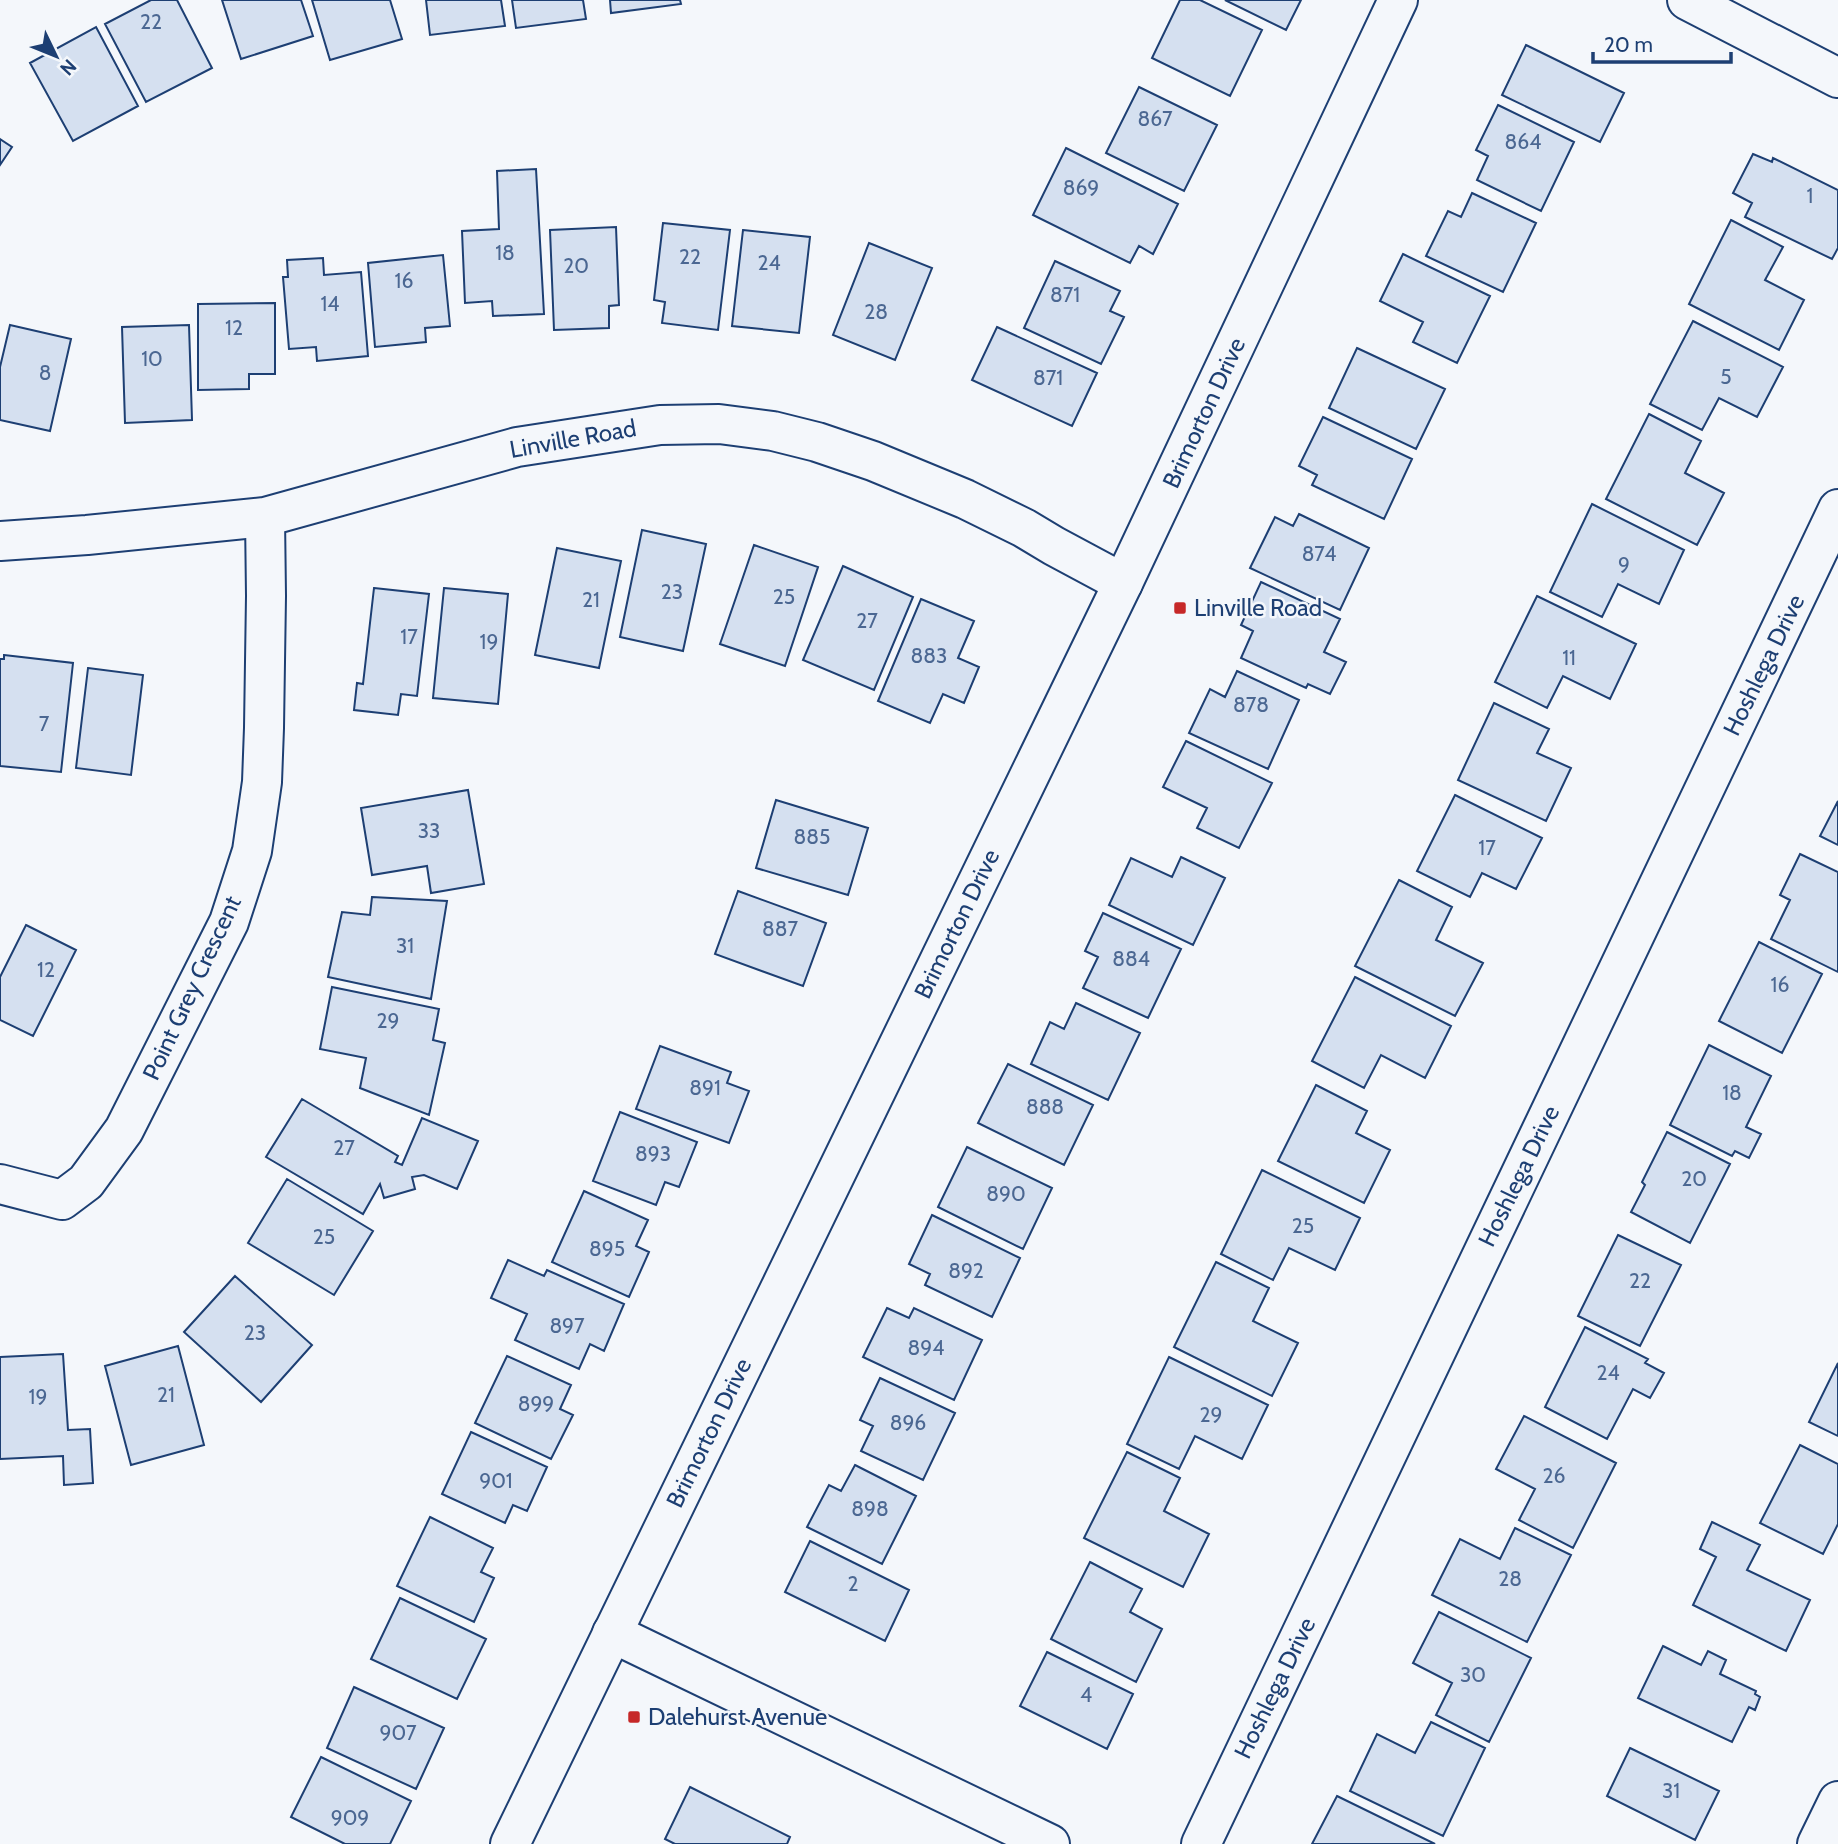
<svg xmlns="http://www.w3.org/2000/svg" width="1838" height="1844" viewBox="0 0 1838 1844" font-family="Cabin,sans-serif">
<rect width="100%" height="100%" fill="#f4f7fb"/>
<path fill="#d5e0f0" stroke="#1d3f73" stroke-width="2" d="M151,0H177L212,68L146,102L105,24Z
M222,0H301L313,36L241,59Z
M312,0H390L402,39L330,60Z
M426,0H501L505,26L430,35Z
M512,0H583L586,19L516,28Z
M610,0H680L681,4L611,13Z
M1180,0H1200L1262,30L1230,96L1152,58Z
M1225,0H1301L1286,30Z
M96,27L138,106L73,141L30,63Z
M1526,45L1624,93L1600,142L1502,95Z
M1139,87L1217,125L1184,191L1106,153Z
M1498,105L1574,142L1541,211L1477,180L1488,156L1476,150Z
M0,139L12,147L0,165Z
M1066,148L1178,204L1153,254L1139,246L1130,263L1033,215Z
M1753,154L1772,162L1773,158L1838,190V248L1832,259L1745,217L1752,203L1733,193Z
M536,169L544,314L493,316L492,301L465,303L462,231L499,229L497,171Z
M1472,193L1536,223L1503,292L1426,256L1448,211L1461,217Z
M1731,220L1783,247L1765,280L1804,300L1779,350L1689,304Z
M663,223L730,230L718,330L662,323L665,302L654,300Z
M616,227L619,305L609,306V328L554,330L550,230Z
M743,230L810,237L799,333L732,326Z
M869,243L932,268L895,360L833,335Z
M1403,254L1490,296L1457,363L1413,342L1423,322L1380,301Z
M443,255L450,326L425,328L426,342L375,347L368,263Z
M323,258L324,275L361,272L368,356L317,361L316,347L289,349L283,277H288L287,260Z
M1055,261L1120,291L1110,311L1124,317L1101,364L1024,328Z
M275,303V374H249V389L198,390V304Z
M1693,321L1783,367L1757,417L1719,398L1702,430L1650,404Z
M10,325L71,339L50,431L0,420V367Z
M189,325L192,420L125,423L122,327Z
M997,327L1097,373L1072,426L972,380Z
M1357,348L1445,389L1416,449L1329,408Z
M1649,414L1701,441L1685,473L1724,493L1697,545L1606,499Z
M1323,417L1412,459L1384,519L1312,485L1317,475L1299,466Z
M1592,504L1684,550L1659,604L1618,584L1602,617L1550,592Z
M1299,514L1369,548L1340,610L1250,568L1275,517L1293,526Z
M642,530L706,544L683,651L620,637Z
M754,545L818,567L785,666L720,644Z
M557,548L621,561L599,668L535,655Z
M843,566L913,597L874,690L803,660Z
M1261,582L1340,619L1324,652L1346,662L1330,694L1308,684L1306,688L1241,658L1253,631L1241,625Z
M374,588L429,594L417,696L401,694L398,715L354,710L357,683L363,684Z
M444,588L508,594L498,704L433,698Z
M1537,596L1636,644L1610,699L1563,676L1547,708L1495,682Z
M921,599L974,621L958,658L979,667L964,703L943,694L930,723L878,701Z
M4,655L73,663L61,772L0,766V659H4Z
M88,668L143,675L131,775L76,768Z
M1237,671L1299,700L1268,769L1189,733L1210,689L1225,697Z
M1494,703L1549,729L1537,753L1571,768L1546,821L1458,780Z
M1186,741L1272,783L1239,848L1197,828L1207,808L1163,787Z
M468,790L484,884L431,893L427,866L372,875L361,808Z
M1455,795L1542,838L1516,889L1482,873L1470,897L1417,871Z
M776,800L868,828L848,895L756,868Z
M1838,801V845L1820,836Z
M1800,854L1838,872V972L1771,939L1790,900L1780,895Z
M1181,857L1225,878L1193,945L1109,905L1131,858L1172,877Z
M1399,880L1452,907L1436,940L1483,963L1455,1016L1355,966Z
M738,891L826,923L803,986L715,954Z
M372,897L447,901L431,999L328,977L342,912L370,915Z
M1103,913L1181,949L1148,1018L1083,988L1098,957L1085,951Z
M26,925L76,950L33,1036L0,1020V977Z
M1759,942L1822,974L1782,1053L1719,1021Z
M1355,977L1451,1026L1425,1078L1381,1055L1364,1088L1312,1061Z
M332,987L439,1009L433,1040L445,1043L429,1115L360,1088L366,1058L320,1049Z
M1076,1003L1140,1033L1108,1100L1031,1064L1050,1022L1064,1029Z
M1709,1045L1771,1076L1746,1127L1761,1134L1749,1158L1735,1151L1732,1156L1670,1125Z
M660,1046L731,1072L727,1083L749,1091L729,1143L636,1109Z
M1008,1064L1093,1105L1064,1165L978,1123Z
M1316,1085L1367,1111L1356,1133L1390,1150L1364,1203L1278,1161Z
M302,1099L398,1156L395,1162L402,1165L422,1118L478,1141L457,1189L424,1175L412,1177L415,1189L384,1198L380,1184L363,1214L266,1157Z
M620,1112L697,1142L679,1187L665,1182L656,1205L593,1181Z
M1667,1132L1730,1164L1690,1243L1631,1212L1645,1185L1642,1182Z
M967,1147L1052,1188L1023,1249L938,1207Z
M1262,1170L1360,1218L1335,1270L1289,1248L1273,1280L1221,1254Z
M287,1179L373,1231L334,1295L248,1243Z
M584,1191L648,1220L636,1246L649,1252L629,1297L552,1262Z
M932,1215L1020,1258L992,1317L925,1285L930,1274L909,1264Z
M1618,1235L1681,1265L1640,1346L1578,1316Z
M508,1260L544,1276L547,1270L624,1304L604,1351L590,1344L579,1369L515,1340L527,1314L491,1298Z
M1216,1262L1269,1288L1253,1321L1298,1343L1272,1396L1174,1347Z
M235,1276L312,1345L261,1402L184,1332Z
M887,1308L909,1318L914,1308L982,1340L954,1400L863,1357Z
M1585,1327L1648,1359L1645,1363L1664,1373L1650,1398L1633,1389L1607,1439L1545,1407Z
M178,1346L204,1445L131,1465L105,1366Z
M63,1354L68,1430L90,1429L93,1483L64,1485L63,1456L0,1459V1357Z
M507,1356L571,1385L560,1409L573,1415L551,1459L475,1423Z
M1169,1357L1268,1405L1242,1459L1195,1436L1179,1469L1127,1444Z
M1838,1363V1436L1809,1422Z
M880,1378L955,1413L923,1480L861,1451L873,1426L860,1420Z
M1524,1416L1616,1463L1573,1548L1519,1520L1535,1489L1496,1469Z
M471,1432L547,1467L527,1511L513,1505L505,1523L442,1494Z
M1800,1445L1838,1464V1524L1823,1554L1760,1523Z
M1127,1452L1180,1478L1164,1511L1209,1534L1183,1587L1084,1538Z
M855,1465L916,1496L882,1564L807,1527L829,1485L841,1491Z
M430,1517L493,1548L481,1572L494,1578L474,1622L397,1586Z
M1712,1522L1760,1545L1747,1570L1810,1600L1786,1651L1693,1605L1716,1557L1700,1549Z
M1515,1528L1571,1555L1527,1642L1432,1595L1460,1539L1500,1559Z
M810,1541L909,1590L885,1641L785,1592Z
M1090,1562L1142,1589L1130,1612L1162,1629L1136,1682L1051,1639Z
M400,1598L486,1639L457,1699L371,1659Z
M1439,1612L1531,1658L1489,1742L1436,1715L1452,1683L1413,1663Z
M1663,1646L1701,1665L1708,1651L1726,1660L1720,1674L1756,1691L1755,1694L1760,1697L1755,1710L1749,1707L1732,1742L1638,1698Z
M1047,1652L1133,1694L1107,1749L1020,1706Z
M354,1687L444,1728L416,1789L327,1748Z
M1431,1722L1485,1748L1443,1836L1350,1791L1377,1734L1415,1753Z
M1630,1748L1719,1791L1695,1840L1607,1796Z
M321,1757L411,1801L390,1844H345L291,1817Z
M690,1787L790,1837L787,1844H675L665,1839Z
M1337,1796L1435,1844H1312Z"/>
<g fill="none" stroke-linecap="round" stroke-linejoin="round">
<defs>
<path id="street" d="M1687,0L1838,78
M0,541L87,535L265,517L517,447L660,425L719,424L773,431L817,442L873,461L965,499L1024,528L1054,546L1123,583
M0,1184L62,1200L86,1182L124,1130L229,922L252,851L262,782L264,728L266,596L265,517
M612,1633L1050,1844
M1201,1844L1838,509
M1817,1844L1838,1801"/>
<path id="secondary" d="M510,1844L1123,583L1398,0"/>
</defs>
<use href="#street" stroke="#1d3f73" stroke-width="42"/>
<use href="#secondary" stroke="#1d3f73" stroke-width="42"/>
<use href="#street" stroke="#f4f7fb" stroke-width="38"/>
<use href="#secondary" stroke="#f4f7fb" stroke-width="38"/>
</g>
<g fill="#c62828" stroke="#f4f7fb" stroke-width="2.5">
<rect x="1173" y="601" width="14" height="14" rx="3.5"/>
<rect x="627" y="1710" width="14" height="14" rx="3.5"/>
</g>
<g text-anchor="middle" stroke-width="5" stroke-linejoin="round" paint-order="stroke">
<g font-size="21" fill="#4b6792">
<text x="151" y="29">22</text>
<text x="1155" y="126">867</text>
<text x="1523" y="149">864</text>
<text x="1081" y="195">869</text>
<text x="1810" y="203">1</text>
<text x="505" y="260">18</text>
<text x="690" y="264">22</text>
<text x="769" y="270">24</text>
<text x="576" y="273">20</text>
<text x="404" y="288">16</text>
<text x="1065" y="302">871</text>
<text x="330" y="311">14</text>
<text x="876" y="319">28</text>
<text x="234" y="335">12</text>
<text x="152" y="366">10</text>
<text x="45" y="380">8</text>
<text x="1726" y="384">5</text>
<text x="1048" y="385">871</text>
<text x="1319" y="561">874</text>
<text x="1624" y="572">9</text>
<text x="672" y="599">23</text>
<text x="784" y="604">25</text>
<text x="591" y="607">21</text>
<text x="867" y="628">27</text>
<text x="409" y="644">17</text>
<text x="489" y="649">19</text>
<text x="929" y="663">883</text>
<text x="1569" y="665">11</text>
<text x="1251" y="712">878</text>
<text x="44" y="731">7</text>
<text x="429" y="838">33</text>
<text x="812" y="844">885</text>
<text x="1487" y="855">17</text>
<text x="780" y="936">887</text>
<text x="405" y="953">31</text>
<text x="1131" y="966">884</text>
<text x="46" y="977">12</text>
<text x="1780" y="992">16</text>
<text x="388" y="1028">29</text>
<text x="705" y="1095">891</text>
<text x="1732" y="1100">18</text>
<text x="1045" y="1114">888</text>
<text x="344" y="1155">27</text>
<text x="653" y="1161">893</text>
<text x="1694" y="1186">20</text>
<text x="1006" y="1201">890</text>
<text x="1303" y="1233">25</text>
<text x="324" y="1244">25</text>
<text x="607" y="1256">895</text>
<text x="966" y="1278">892</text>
<text x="1640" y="1288">22</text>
<text x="567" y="1333">897</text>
<text x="255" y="1340">23</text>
<text x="926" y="1355">894</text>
<text x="1608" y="1380">24</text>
<text x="166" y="1402">21</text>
<text x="38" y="1404">19</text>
<text x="536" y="1411">899</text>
<text x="1211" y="1422">29</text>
<text x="908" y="1430">896</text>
<text x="1554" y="1483">26</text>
<text x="496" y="1488">901</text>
<text x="870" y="1516">898</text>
<text x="1510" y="1586">28</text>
<text x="853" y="1591">2</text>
<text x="1473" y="1682">30</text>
<text x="1086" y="1702">4</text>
<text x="398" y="1740">907</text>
<text x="1671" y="1798">31</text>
<text x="350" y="1825">909</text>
</g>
<g font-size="24" fill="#1d3f73" stroke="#f4f7fb">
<text transform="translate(1204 413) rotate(-65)" y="8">Brimorton Drive</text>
<text transform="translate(573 439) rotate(-10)" y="8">Linville Road</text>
<text transform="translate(1764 665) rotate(-64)" y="8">Hoshlega Drive</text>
<text transform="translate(957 924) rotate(-64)" y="8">Brimorton Drive</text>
<text transform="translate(192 988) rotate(-65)" y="8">Point Grey Crescent</text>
<text transform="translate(1519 1176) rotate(-64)" y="8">Hoshlega Drive</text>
<text transform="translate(709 1433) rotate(-64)" y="8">Brimorton Drive</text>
<text transform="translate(1275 1688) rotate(-64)" y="8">Hoshlega Drive</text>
</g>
<g font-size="24" fill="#1d3f73" stroke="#f4f7fb" text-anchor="start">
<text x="1194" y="616">Linville Road</text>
<text x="648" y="1725">Dalehurst Avenue</text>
</g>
</g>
<g transform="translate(56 56) rotate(133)" stroke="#f4f7fb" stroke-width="5" paint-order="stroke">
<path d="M0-5L12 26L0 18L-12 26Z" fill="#1d3f73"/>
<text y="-10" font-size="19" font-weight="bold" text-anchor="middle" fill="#1d3f73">N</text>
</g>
<path d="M1593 52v10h138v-10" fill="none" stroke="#1d3f73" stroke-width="3.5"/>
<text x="1604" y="52" font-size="21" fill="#1d3f73" stroke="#f4f7fb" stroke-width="5" paint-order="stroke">20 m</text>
</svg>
